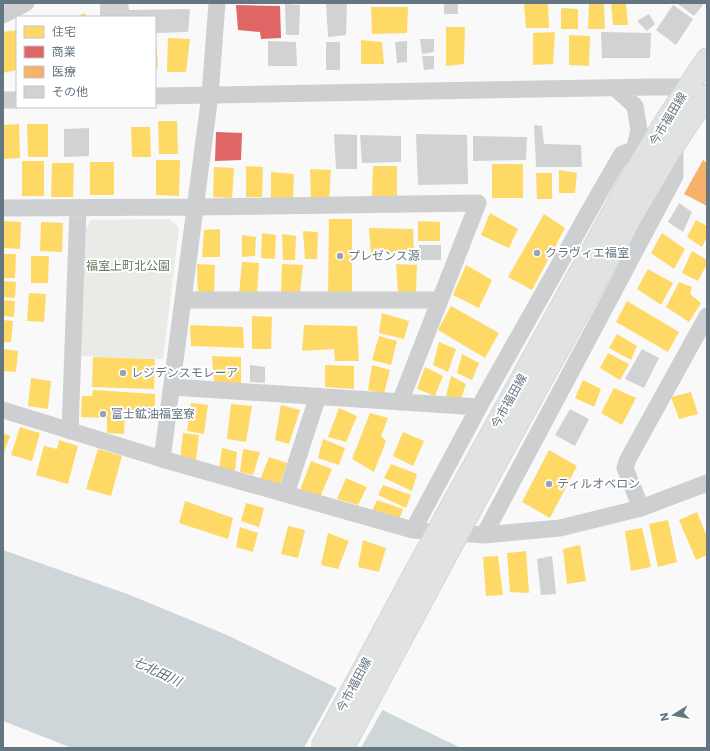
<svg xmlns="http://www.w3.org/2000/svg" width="710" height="751" viewBox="0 0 710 751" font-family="Poppins,'Noto Sans JP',sans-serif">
<rect width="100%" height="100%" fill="#f9f9f9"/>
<path fill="#e8ebe6" d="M169,219L179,228L163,359L79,356L83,232L91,220Z"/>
<path fill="#ced6d9" d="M3,550L130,595L227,635L461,748H72L3,721Z"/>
<path fill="#f9f9f9" d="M338,686L383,709L361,748H304Z"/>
<path fill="#ffd966" d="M524,3H548L549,28H526Z
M589,3H604L605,29H588Z
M611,3H626L628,25H613Z
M371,7H408L407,33L372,34Z
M561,8L578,9V29H561Z
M85,13L86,17H75Z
M446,27H465L464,64L446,66Z
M17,30V70L3,73V32Z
M555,32L553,64L533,65V33Z
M569,35L590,36L589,66L569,65Z
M155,37H156L158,67H155Z
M168,38L190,39L186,72H167Z
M361,40L382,42L384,64H361Z
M158,121H177L178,154H159Z
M19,124L20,158L3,159V125Z
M27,124H48V157H28Z
M131,127H150L151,157H132Z
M156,160H180L179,196L156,195Z
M22,161H44V196H22Z
M90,162H114V195H90Z
M52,163H74L73,197H51Z
M492,164H523V198H492Z
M246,166L263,167L262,197H246Z
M373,166H397V199H372Z
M214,167L234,168L232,198L213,197Z
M310,169L331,170L329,201H311Z
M559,170L577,173L575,193H559Z
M271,172L294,174L293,201L271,200Z
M536,173H552V199H537Z
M490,213L518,229L509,248L481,235Z
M544,214L565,228L532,290L508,277Z
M329,219H352V293H328Z
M696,220L707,226V237L702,247L687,237Z
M3,221L21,222L20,249L3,248Z
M418,221L440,222V241H418Z
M41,222L63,223L62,252L40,251Z
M369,228L413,229L414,252L371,254Z
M220,229V257H202L204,230Z
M303,231L318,232L317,259H305Z
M262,233L276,235L275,259L261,258Z
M662,233L685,249L674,269L651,253Z
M282,234L296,236L295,260H283Z
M242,235L256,237L255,256L242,257Z
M692,251L707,260V264L698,281L682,273Z
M3,254H16L15,278H3Z
M31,256H49L48,283H31Z
M242,262L259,263L257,295H239Z
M197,264L215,265L214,295H198Z
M282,264L303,265L300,293H281Z
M396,264L417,265L416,294L398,293Z
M466,265L492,280L479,308L453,295Z
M648,269L673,283L661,305L637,289Z
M3,281L16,282L15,298L3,297Z
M679,282L692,287L690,294L701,303L689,322L666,307Z
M29,293L46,294L44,322L27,321Z
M3,300L15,301L14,317L3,316Z
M627,301L679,332L668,352L616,322Z
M451,306L499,333L485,358L438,330Z
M382,313L409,321L404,339L379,333Z
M252,316L272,317L271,349H252Z
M3,320L13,321L11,342H3Z
M190,325L243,327L244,348L191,346Z
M304,325L357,326L359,361H335L334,349L302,351Z
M617,334L637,346L631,360L609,348Z
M379,336L397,341L391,365L372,360Z
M439,342L456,349L448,372L433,365Z
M3,349L18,351L16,372L3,371Z
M608,353L629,364L620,380L600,368Z
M462,354L479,363L472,380L457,373Z
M212,356L241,357V384L214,383Z
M93,357L155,359L154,389L92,387Z
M325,365L354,366V389L325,387Z
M372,365L390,370L384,394L368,390Z
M425,367L443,376L435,396L417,389Z
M451,376L466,384L460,401L446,396Z
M31,378L51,381L48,409L28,406Z
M583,380L601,389L594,407L575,398Z
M614,388L636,398L622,425L601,413Z
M93,390L155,394V412L125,410L124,434L107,433V418L81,417L82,396H92Z
M691,392L698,414L679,419L671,397Z
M191,403L208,405L204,434L187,431Z
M231,404L252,406L246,442L227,439Z
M281,405L300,410L289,444L275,440Z
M339,408L357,416L346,442L328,437Z
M370,413L388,418L381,436L386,441L374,472L352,459Z
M20,427L40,433L32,461L11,455Z
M403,432L424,441L413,466L393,456Z
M3,433L10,436L3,455Z
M183,433L199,435L196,461L180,459Z
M323,439L345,448L339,465L318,458Z
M59,440L78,446L68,484L36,475L44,446L57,449Z
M222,448L237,452L235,472L219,469Z
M98,449L122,456L111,496L86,489Z
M243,449L260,452L253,475L240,472Z
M549,450L577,466L550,518L522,502Z
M269,457L287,463L279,487L259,482Z
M311,461L332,469L320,497L300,490Z
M391,464L417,474L412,491L384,478Z
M346,478L367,487L358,505L337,499Z
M383,485L411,495L406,508L378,495Z
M377,500L403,509L399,520L372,511Z
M185,501L233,518L228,539L179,523Z
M246,503L264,508L259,527L241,521Z
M697,512L707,537V555L696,560L679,520Z
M668,520L677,562L658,567L649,524Z
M288,526L305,530L298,558L281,554Z
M240,527L258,533L253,552L236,547Z
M642,528L651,567L631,571L625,531Z
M328,533L349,541L338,569L321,565Z
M363,540L386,548L379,572L358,567Z
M580,545L586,581L567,584L563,549Z
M526,551L529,593L510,592L507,553Z
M498,556L503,595L486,596L483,557Z"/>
<path fill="#e06666" d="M236,5L280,6L281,38L261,39L260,32L238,30Z
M216,132L242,133L241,160L215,161Z"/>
<path fill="#f6b26b" d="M703,160L707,163V206L684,194Z"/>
<path fill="#d0d2d3" d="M100,3H128L129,10L190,9L188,32L155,33V17H100Z
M326,3H347L346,35L328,37Z
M444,3H458V14H444Z
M677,3H701L703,5L694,16Z
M285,4L300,5L299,35H286Z
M673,5L693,19L676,45L656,30Z
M649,14L655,24L647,31L637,21Z
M601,32L651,33L650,58H602Z
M420,39H434V52L422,54Z
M268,41L296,42L297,66H268Z
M407,41V62L397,63L395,42Z
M326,42H340V70H326Z
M422,56H434V69L424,70Z
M534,125L542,126L544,144L581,145L582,167H536Z
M89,128V156L64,157V129Z
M334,134L357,135V169H336Z
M416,134L467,135L468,184L418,185Z
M360,135L401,136V162L362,163Z
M473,136L527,137L526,160L473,161Z
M679,203L692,212L683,232L668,222Z
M419,245H441V260H420Z
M642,349L659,358L644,388L625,379Z
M250,365L265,367V383L250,382Z
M570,409L589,419L575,446L555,435Z
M552,556L556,594L541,595L537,559Z"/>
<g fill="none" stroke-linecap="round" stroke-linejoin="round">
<defs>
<path id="major" d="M612,214C639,162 673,108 707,59
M628,223L675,143L707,95"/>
</defs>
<use href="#major" stroke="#d5d6d7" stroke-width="23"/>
<path stroke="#cecfd0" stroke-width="17" d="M3,15L26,3
M615,88L635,106L639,130L632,160
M155,96L653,87H688L697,90
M3,100H17
M3,208L196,207L478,203L400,402
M183,300H440
M172,387L479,407
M3,410L162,459L413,530L484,535L560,528L641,508L707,483
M70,431L78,208
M162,459L210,95L217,3
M286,494L318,396
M641,508L625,468L628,459L707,316
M413,530L479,407L600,192L622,154L636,149
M484,535L675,176V143"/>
<use href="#major" stroke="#e1e2e2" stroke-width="21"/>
<defs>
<path id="major-bridge" d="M321,748L413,576L612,214
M343,748L491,472L628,223"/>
</defs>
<use href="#major-bridge" stroke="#d5d6d7" stroke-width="23" stroke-linecap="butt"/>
<use href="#major-bridge" stroke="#e1e2e2" stroke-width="21"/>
</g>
<g fill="#99a4ac" stroke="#fff" stroke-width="1.5">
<circle cx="537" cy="253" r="4"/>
<circle cx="340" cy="256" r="4"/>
<circle cx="123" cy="373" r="4"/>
<circle cx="103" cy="414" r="4"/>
<circle cx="549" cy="484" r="4"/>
</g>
<g text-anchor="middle" stroke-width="4" stroke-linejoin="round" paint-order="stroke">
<g font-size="12" fill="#657683" stroke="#fff">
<text transform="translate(668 119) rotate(-59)" y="4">今市福田線</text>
<text transform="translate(509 401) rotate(-61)" y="4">今市福田線</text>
<text transform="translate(354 685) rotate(-62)" y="4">今市福田線</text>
</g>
<g font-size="12" fill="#657683" stroke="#fff" text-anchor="start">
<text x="545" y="257">クラヴィエ福室</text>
<text x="348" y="260">プレゼンス源</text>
<text x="131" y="377">レジデンスモレーア</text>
<text x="111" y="418">富士鉱油福室寮</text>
<text x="557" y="488">ティルオベロン</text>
</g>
<g font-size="12" fill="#687a64" stroke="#fff">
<text x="128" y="270">福室上町北公園</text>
</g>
<g font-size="13" font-style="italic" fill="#60757c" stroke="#fff">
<text transform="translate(157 671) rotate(25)" y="5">七北田川</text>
</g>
</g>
<rect width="710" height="751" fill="none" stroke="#657683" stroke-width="8"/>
<rect x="16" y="16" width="140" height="92" fill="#ffffff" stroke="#c1c8cd"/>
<rect x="24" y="26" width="20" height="12" fill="#ffd966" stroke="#c1c8cd"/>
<text x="52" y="36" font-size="12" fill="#657683">住宅</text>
<rect x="24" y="46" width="20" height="12" fill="#e06666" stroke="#c1c8cd"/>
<text x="52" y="56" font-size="12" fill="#657683">商業</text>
<rect x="24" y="66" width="20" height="12" fill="#f6b26b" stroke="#c1c8cd"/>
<text x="52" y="76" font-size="12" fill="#657683">医療</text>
<rect x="24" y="86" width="20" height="12" fill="#d0d2d3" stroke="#c1c8cd"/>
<text x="52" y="96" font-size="12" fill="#657683">その他</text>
<g transform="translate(674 715) rotate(259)" stroke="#ffffff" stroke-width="3" paint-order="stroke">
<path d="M0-3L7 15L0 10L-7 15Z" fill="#657683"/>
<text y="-6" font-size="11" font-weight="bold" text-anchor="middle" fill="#657683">N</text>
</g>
</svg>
